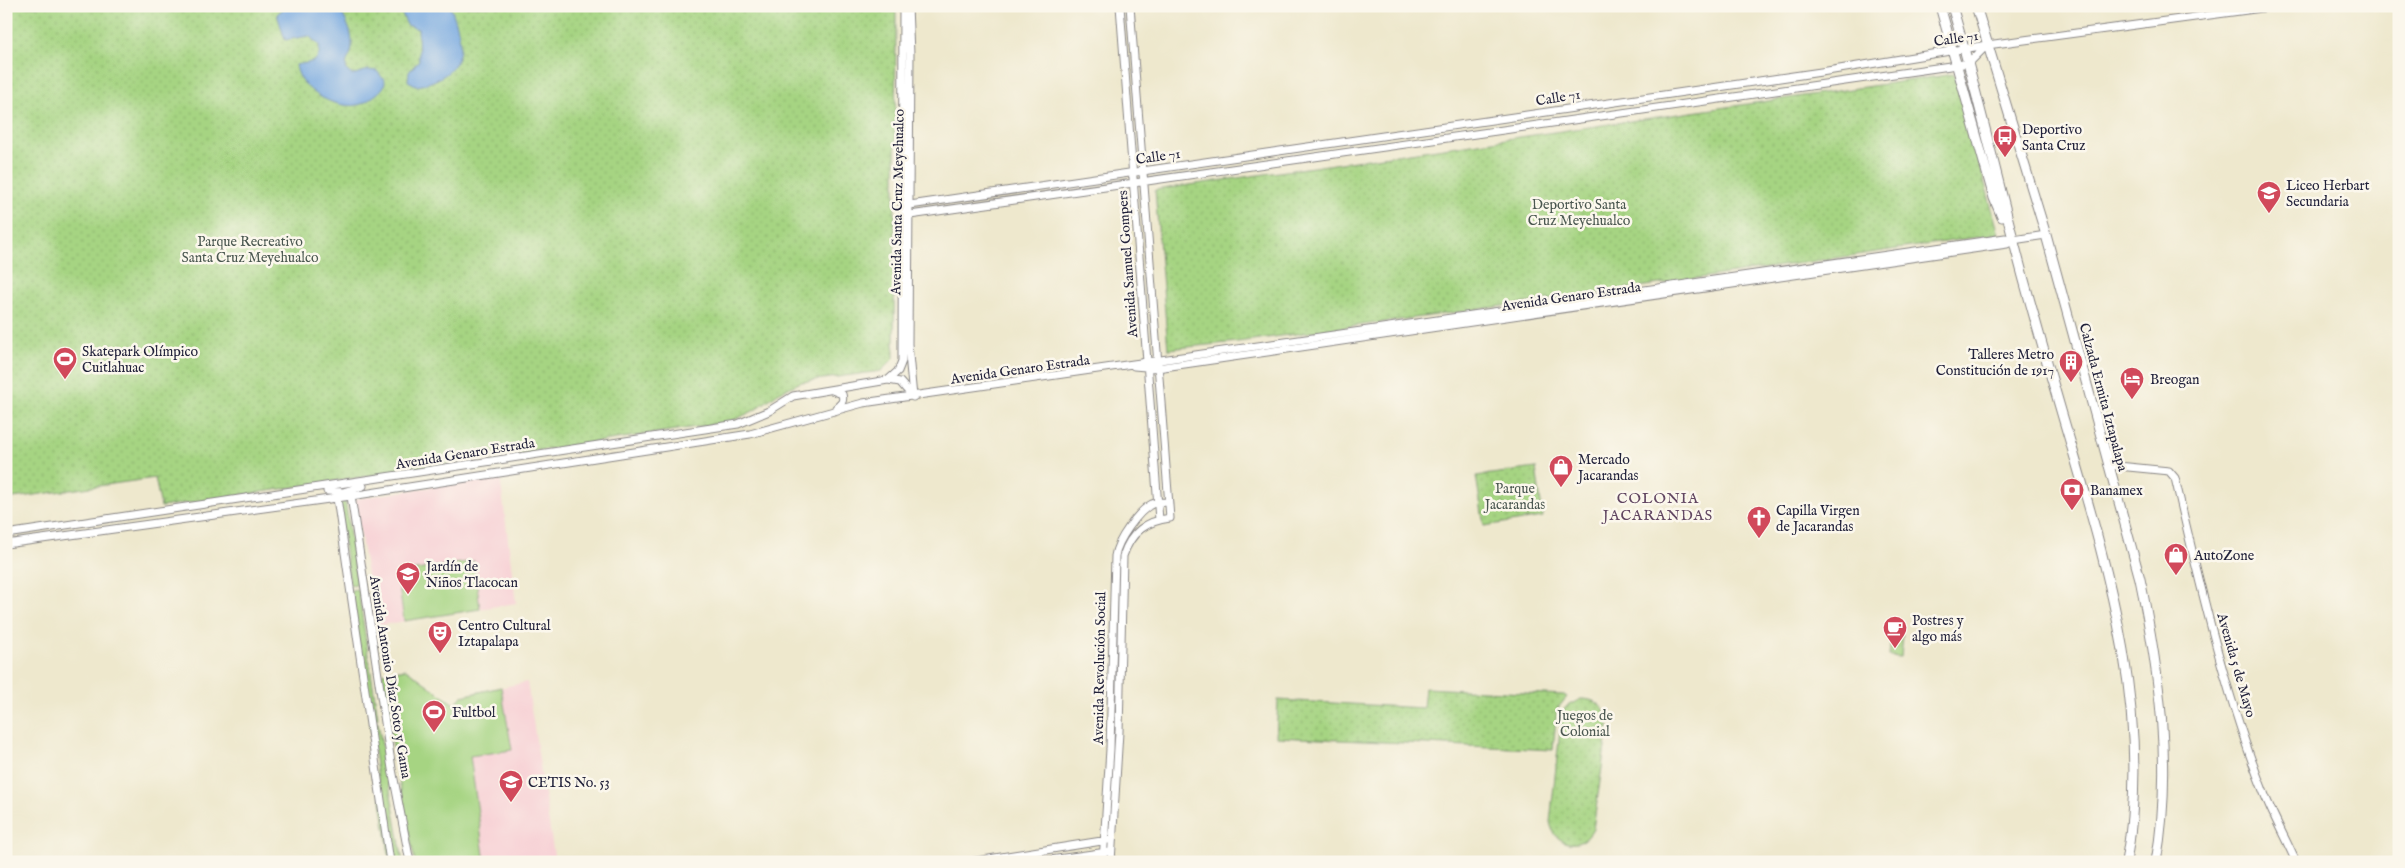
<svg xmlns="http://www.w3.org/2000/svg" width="2405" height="868" viewBox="0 0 2405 868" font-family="'IM FELL English',serif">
<defs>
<pattern id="park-dots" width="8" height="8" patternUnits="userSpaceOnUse" patternTransform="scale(1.25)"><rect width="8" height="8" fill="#a6d482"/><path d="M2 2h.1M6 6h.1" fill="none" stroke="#8fb671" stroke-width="1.8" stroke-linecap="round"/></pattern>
</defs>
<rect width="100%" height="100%" fill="#fbf7ec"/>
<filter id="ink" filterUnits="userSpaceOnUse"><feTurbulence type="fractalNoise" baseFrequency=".02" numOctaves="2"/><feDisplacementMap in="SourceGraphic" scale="10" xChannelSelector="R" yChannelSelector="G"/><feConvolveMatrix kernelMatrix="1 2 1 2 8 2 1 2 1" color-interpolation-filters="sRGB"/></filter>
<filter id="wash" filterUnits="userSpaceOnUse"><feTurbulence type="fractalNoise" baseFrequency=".0096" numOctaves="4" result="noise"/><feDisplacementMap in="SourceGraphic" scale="20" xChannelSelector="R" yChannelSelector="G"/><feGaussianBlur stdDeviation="1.12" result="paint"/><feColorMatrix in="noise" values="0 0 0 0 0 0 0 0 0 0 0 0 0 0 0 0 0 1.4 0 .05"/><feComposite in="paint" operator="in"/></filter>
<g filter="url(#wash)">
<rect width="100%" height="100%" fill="#eee8cd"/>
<path fill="#f7cfd4" d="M500,476L516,603L375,626L355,499Z
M527,682L555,862H415L395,760L458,707L457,702L462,696Z"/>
<path fill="#a6d482" stroke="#647b5e" d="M345,499L357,584L350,585L338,501Z
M474,561L480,609L404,621L397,573Z
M358,589L378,718L370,719L351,590Z
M406,669L458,707L457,702L462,696L501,687L512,750L470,756L485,862H415L395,760L382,673Z
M378,723L403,862H390L370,724Z"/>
<path fill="url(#park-dots)" stroke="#647b5e" d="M6,6H896L894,358L881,371L801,382L778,393L755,410L730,422L161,507L155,478L6,499Z
M1954,74L1999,234L1584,295L1237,342L1168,349L1155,190Z
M1536,468L1543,517L1484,526L1476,476Z
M1891,634L1903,635L1901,657L1889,656Z
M1425,688L1564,695L1567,697L1557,709L1553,750L1276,737L1278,700L1423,708Z
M1581,699C1596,699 1605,706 1609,720L1593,829C1582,852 1554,846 1550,822L1562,712L1567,706Z"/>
<path fill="#74a7e0" stroke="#4b648e" d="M287,6H338C346,21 355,35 351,52C349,59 344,62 347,71L352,75L368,70L377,71L385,81C385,87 382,89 378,93C371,98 365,104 357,105C334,109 299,90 296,65C308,62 322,64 319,45L309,36L285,40L277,14Z
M393,6H450C467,47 466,74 418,86L408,81L409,72L419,60L418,29L407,25L402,14Z"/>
</g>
<g filter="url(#ink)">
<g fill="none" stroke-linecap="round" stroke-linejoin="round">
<defs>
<path id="tertiary" d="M908,6L910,54L908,344L913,397
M1120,6L1159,520
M903,206L1821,72L1987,45L2277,6
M903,216L1957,65L1969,63L1987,45
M1134,366L1157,368L2007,244L2013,240L2046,235
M888,380L898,371L902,361L903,6
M832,390L842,394C844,401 842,403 836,408
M2108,465L2169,471L2175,478C2199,581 2225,695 2264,793C2273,816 2286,839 2296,862
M363,486L343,492L337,498L390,862
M327,491L343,492L351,496L392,769L410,862
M6,534L738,424L769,411L793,396L888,380L900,382L913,397
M6,544L351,496L750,434L863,403L2005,238L2013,240
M970,862L1108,840
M1036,862L1107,852
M1103,862L1110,749L1115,556C1117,541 1138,511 1152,504C1157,502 1163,502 1168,502
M1111,862L1119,732L1123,556C1131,532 1146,521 1170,518L1130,6"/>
<path id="primary" d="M1940,6L1994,198L2002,217
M1952,6C1979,97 1999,189 2024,280C2039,334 2054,388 2070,441C2110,577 2152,719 2126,862
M1976,6L2046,235L2140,579C2159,671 2173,768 2156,862"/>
</defs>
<use href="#tertiary" stroke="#888584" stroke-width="9"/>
<use href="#primary" stroke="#888584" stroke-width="11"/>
<use href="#tertiary" stroke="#fff" stroke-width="7"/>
<use href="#primary" stroke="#fff" stroke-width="9"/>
</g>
</g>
<defs>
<symbol id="bus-pin" viewBox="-11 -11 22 30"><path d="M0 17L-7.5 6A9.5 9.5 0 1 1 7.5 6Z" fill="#d1495b" stroke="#fbf7ec"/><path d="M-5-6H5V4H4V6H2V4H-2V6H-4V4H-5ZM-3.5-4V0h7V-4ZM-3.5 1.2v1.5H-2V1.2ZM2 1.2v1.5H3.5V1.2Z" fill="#fff"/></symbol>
<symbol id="school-pin" viewBox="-11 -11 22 30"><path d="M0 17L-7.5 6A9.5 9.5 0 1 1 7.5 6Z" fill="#d1495b" stroke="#fbf7ec"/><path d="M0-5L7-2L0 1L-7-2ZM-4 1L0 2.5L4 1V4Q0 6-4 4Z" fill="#fff"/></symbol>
<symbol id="stadium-pin" viewBox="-11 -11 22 30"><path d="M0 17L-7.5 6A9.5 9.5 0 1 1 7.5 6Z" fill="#d1495b" stroke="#fbf7ec"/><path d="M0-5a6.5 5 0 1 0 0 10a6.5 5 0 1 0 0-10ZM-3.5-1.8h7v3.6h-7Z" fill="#fff"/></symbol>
<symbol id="building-pin" viewBox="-11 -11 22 30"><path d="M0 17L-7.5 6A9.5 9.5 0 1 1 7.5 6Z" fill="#d1495b" stroke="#fbf7ec"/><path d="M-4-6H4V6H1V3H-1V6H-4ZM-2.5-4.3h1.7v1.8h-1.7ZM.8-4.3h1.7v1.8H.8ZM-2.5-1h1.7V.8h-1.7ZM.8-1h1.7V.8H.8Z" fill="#fff"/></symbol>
<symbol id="hotel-pin" viewBox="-11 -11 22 30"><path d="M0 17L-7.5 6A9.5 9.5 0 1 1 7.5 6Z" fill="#d1495b" stroke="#fbf7ec"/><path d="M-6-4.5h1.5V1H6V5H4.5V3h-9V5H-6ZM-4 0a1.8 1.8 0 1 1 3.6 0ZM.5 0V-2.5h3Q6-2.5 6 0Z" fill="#fff"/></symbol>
<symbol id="shop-pin" viewBox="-11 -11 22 30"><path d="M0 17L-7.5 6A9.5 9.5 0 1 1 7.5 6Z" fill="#d1495b" stroke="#fbf7ec"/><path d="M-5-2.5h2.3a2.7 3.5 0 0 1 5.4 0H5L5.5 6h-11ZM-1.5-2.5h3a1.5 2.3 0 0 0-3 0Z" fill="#fff"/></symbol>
<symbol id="bank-pin" viewBox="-11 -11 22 30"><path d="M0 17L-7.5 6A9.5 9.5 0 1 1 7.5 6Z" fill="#d1495b" stroke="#fbf7ec"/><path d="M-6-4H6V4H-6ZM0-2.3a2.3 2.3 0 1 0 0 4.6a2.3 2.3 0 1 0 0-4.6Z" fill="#fff"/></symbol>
<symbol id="church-pin" viewBox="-11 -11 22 30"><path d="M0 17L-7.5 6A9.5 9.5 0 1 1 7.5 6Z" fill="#d1495b" stroke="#fbf7ec"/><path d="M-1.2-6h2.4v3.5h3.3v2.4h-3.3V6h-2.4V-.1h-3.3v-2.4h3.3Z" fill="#fff"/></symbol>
<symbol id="cafe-pin" viewBox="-11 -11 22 30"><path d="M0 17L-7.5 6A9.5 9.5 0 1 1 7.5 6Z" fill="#d1495b" stroke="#fbf7ec"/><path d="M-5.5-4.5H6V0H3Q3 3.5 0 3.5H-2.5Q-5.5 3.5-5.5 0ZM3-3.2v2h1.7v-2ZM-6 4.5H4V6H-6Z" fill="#fff"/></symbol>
<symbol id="theatre-pin" viewBox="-11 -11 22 30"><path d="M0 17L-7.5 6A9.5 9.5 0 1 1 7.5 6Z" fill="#d1495b" stroke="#fbf7ec"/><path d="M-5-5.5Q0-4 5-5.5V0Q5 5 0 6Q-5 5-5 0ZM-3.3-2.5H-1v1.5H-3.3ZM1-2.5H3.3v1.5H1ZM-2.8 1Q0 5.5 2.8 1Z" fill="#fff"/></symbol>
<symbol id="university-pin" viewBox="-11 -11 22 30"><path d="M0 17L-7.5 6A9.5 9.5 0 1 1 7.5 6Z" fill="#d1495b" stroke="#fbf7ec"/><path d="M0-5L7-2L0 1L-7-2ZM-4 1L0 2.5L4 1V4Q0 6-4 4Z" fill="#fff"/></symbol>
</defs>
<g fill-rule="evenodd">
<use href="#bus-pin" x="1991" y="123" width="28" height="38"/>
<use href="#school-pin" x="2255" y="179" width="28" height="38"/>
<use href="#stadium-pin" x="51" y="345" width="28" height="38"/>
<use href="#building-pin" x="2057" y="348" width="28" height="38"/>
<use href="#hotel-pin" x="2118" y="365" width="28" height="38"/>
<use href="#shop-pin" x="1547" y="453" width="28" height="38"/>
<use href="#bank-pin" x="2058" y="476" width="28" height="38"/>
<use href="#church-pin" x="1745" y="504" width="28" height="38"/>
<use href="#shop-pin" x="2162" y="541" width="28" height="38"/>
<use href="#school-pin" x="394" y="560" width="28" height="38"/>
<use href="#cafe-pin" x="1881" y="614" width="28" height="38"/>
<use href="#theatre-pin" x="426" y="619" width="28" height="38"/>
<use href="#stadium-pin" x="420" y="698" width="28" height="38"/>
<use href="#university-pin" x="497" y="768" width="28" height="38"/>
</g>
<g text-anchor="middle" stroke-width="5" stroke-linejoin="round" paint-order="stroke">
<g font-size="14" fill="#22223b" stroke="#fbf7ec">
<text transform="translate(1956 38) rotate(-8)" y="5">Calle 71</text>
<text transform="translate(1558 97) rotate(-9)" y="5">Calle 71</text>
<text transform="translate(1158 156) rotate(-8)" y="5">Calle 71</text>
<text transform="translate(897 202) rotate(-89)" y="5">Avenida Santa Cruz Meyehualco</text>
<text transform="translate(1127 264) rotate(-94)" y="5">Avenida Samuel Gompers</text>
<text transform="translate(1571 296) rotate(-8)" y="5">Avenida Genaro Estrada</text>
<text transform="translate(1020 369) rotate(-8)" y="5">Avenida Genaro Estrada</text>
<text transform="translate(2104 397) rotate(75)" y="5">Calzada Ermita Iztapalapa</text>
<text transform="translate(465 453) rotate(-9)" y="5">Avenida Genaro Estrada</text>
<text transform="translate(2237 665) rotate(74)" y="5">Avenida 5 de Mayo</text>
<text transform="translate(1099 668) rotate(-89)" y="5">Avenida Revolución Social</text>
<text transform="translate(391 677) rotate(81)" y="5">Avenida Antonio Díaz Soto y Gama</text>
</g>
<g font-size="14" fill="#22223b" stroke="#fbf7ec" text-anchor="start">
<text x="2022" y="134">Deportivo<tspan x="2022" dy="16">Santa Cruz</tspan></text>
<text x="2286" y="190">Liceo Herbart<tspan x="2286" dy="16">Secundaria</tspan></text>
<text x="82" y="356">Skatepark Olímpico<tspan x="82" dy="16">Cuitlahuac</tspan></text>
<text x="2054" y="359" text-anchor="end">Talleres Metro<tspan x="2054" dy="16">Constitución de 1917</tspan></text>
<text x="2150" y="384">Breogan</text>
<text x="1578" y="464">Mercado<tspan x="1578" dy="16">Jacarandas</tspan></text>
<text x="2090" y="495">Banamex</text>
<text x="1776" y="515">Capilla Virgen<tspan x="1776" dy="16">de Jacarandas</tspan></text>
<text x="2194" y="560">AutoZone</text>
<text x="426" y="571">Jardín de<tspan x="426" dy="16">Niños Tlacocan</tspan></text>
<text x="1912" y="625">Postres y<tspan x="1912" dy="16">algo más</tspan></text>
<text x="458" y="630">Centro Cultural<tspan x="458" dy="16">Iztapalapa</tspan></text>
<text x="452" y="717">Fultbol</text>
<text x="528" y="787">CETIS No. 53</text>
</g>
<g font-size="14" fill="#4a5750" stroke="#fbf7ec">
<text x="1579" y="209">Deportivo Santa<tspan x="1579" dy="16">Cruz Meyehualco</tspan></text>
<text x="250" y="246">Parque Recreativo<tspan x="250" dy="16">Santa Cruz Meyehualco</tspan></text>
<text x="1515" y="493">Parque<tspan x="1515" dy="16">Jacarandas</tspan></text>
<text x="1585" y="720">Juegos de<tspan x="1585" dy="16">Colonial</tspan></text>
</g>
<g font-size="15" letter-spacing="1" fill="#624762" stroke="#fbf7ec">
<text x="1658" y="503">COLONIA<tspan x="1658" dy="17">JACARANDAS</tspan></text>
</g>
</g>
<rect width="2405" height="868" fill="none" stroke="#fbf7ec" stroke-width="25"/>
</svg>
